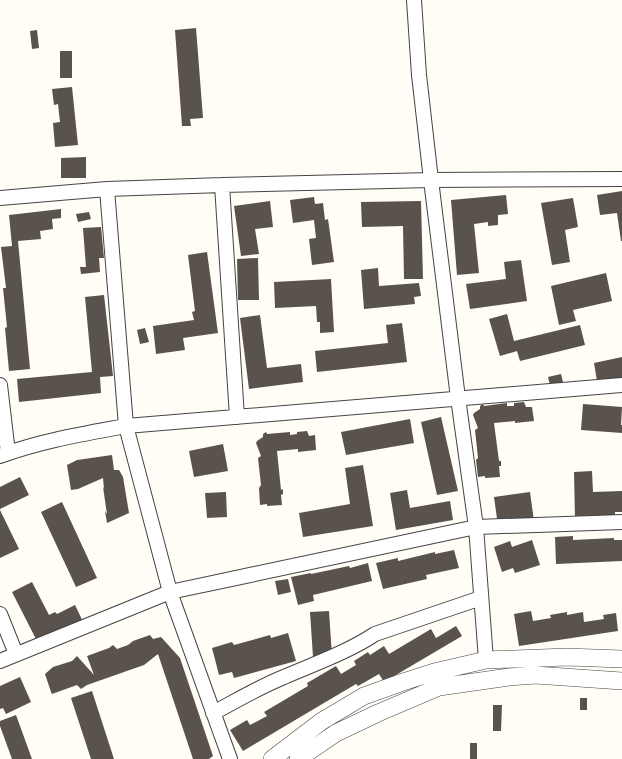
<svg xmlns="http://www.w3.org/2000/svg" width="622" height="759" viewBox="0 0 622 759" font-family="'Roboto Serif',serif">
<rect width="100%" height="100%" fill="#fffdf5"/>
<path fill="#5a524d" d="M196,28L203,118L190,119L191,126H182L175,30Z
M37,30L39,48L32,49L30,31Z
M60,51H72V78H60Z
M72,87L78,145L55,147L53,123L60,122L58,104L54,105L52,89Z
M86,157V178H61V158Z
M622,191V241H621L617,213L600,215L597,195Z
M506,195L508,214L498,215V225L488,226V222L474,224L479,273L457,275L451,200Z
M314,197L315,204L323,203L325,220L328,219L334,262L312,265L309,239L316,238L314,220L293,223L290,200Z
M573,198L578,227L565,230L570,262L552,265L541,203Z
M270,201L273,227L255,229L259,254L241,256L234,206Z
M421,201L423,279H404L403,226L362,227L361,202Z
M61,209V218L52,219L53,229L40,231L41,239L18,241L30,369L9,371L5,328L7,327L3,288H6L1,247L12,246L9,215Z
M89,212L91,219L78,222L76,214Z
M101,227L104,258H99L100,272L81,274L80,267H86L83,228Z
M207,252L218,333L183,338L185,350L156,354L153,326L194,320L192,312L195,311L188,255Z
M258,258L259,300H238L237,259Z
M521,260L527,301L470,309L466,284L506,279L504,262Z
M378,268L379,286L419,283L421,296L414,297L415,304L364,309L361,270Z
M606,273L612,301L573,310L576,321L559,325L551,286Z
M331,279L334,332L320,333V322H317L316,306L275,308L274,282Z
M104,295L113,376L100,377L101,393L19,402L17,379L92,372L85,297Z
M507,314L514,341L580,325L585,345L520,361L517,351L500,356L489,319Z
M260,315L267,368L301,364L303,382L249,389L240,318Z
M402,323L407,362L317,372L315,351L388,343L386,325Z
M145,328L149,342L140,344L137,330Z
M622,357V380L598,387L594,363Z
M561,374L564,386L551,389L548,377Z
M524,402L526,407H532L534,421L515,423V421L494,423L499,461H501V466H499L500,477L485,478V476L478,477L476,460L478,458L475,430L478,428L473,415L474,413L480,409V406L483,404L484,406L507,403V406H514V403Z
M583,404L622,407L621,425H622V433L581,430Z
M441,417L458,491L437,495L421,422Z
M410,419L414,443L346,455L341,432Z
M307,431L309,436L315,435L316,450L298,452V449L277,451L281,490L283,489V494L281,495L282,505L267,506V504L260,505L259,488L261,485L258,458L261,456L256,443L257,441L263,437V434L266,432L267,434L290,432V435L297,434V432Z
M223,444L228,471L194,477L189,451Z
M112,455L114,470H119L123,477L129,513L107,523L105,511L107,514L103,487L104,489L103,478L78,489L71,490L67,465L77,460Z
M363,465L373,526L303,537L299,513L350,504L345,468Z
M592,471L593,492L622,491V512H615V517L575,519L574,472Z
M20,477L29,495L0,509V487Z
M407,490L410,508L450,501L453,520L396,530L390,493Z
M226,492L227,517L207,518L205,493Z
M530,492L534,521L498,526L494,497Z
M62,502L97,578L76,587L41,512Z
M0,510L19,549L0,558Z
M573,536V540L614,538V540H622V561L556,564L555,537Z
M532,540L540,565L515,573L513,568L502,572L494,547L510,541L512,547Z
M454,550L459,568L426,575L427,579L383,589L376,563L398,558V561L435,552V554Z
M368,563L372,581L313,595L314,601L298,605L291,577L311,573V574L349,566L350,568Z
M288,579L291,592L278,595L275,581Z
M32,582L49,615L55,612L57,614L75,605L86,628L38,643L12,592Z
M329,611L332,656L313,657L310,612Z
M531,611L533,621L551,618L550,615L567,612V615L583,612L584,622L604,619L603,615L616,613L618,631L519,646L514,614Z
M456,626L462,636L384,682L379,674L358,686L356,684L243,751L230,730L247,720L250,725L267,716L264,712L308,686L307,683L336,666L341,674L356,665L354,661L368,652L370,655L384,646L389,654L431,629L436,638Z
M288,633L296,661L234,678L232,672L219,675L212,648L232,642L234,645L270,635L271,638Z
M150,635L153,639L161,637L180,658L213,756L209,759H193L158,654L144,665L87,685L81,689L77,685L52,694L51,692L45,674L53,667L72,661L77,656L94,675L87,656L109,648L113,645L117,649L128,645L133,641Z
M20,677L31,702L6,714L3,708L0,709V686Z
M92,691L114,759H91L71,698Z
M580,698H587V710H580Z
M493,705H502L501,731H493Z
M16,715L32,759H12L0,726V721Z
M470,743H477V759H470Z"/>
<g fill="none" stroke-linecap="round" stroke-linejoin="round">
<defs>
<path id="minor" d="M414,0L419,75L431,180L458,398L476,527L486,660
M222,185L237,417
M107,189L126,426L170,592L230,759
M0,198L107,189L222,185L431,180L622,179
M0,385L8,453
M0,456C40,441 83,434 126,426L622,385
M0,614L16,654
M0,661L170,592L476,527L622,522
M213,713C236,701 259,687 284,677C314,664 348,652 375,634L481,598"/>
<path id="tertiary" d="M272,759L322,721L364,696L403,682L434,672L486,660L567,657L622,659
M298,759L336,733L378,713L439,687L509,677L535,675L622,681"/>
</defs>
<use href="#minor" stroke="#444" stroke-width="16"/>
<use href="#tertiary" stroke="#444" stroke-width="18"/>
<use href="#minor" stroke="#fff" stroke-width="14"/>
<use href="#tertiary" stroke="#fff" stroke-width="17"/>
</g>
</svg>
